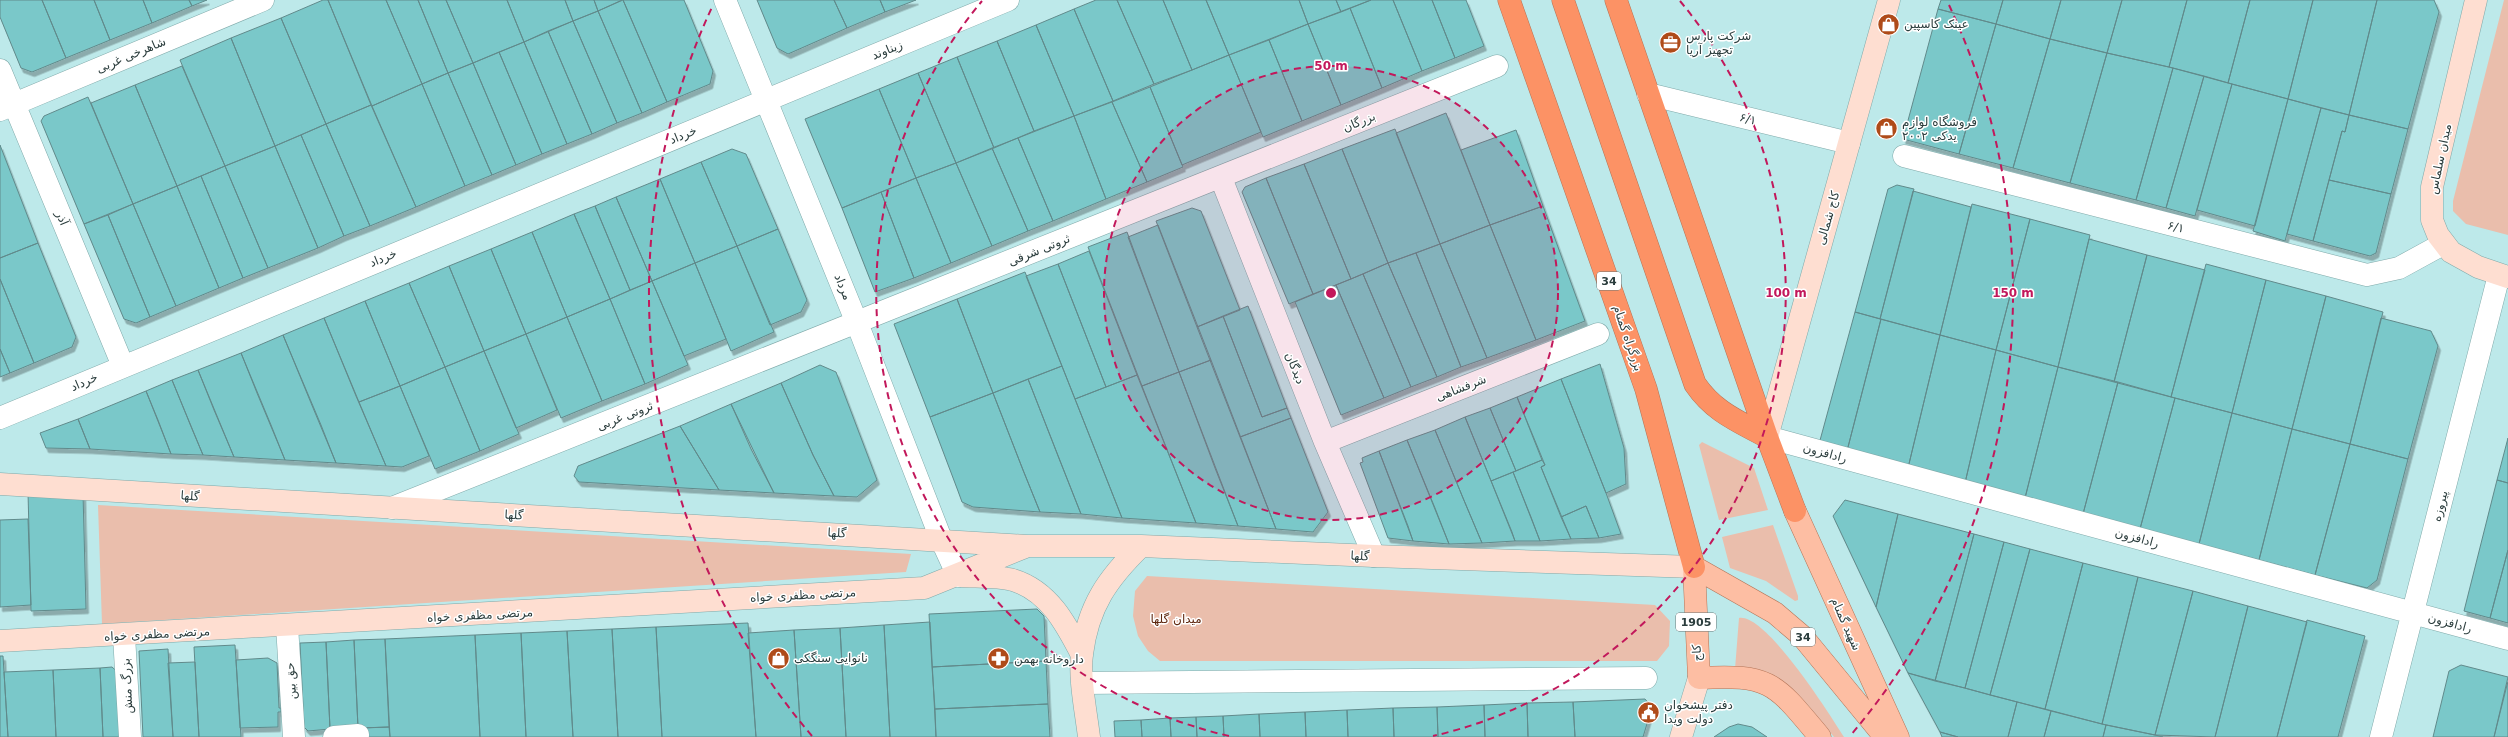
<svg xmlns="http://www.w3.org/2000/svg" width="2508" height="737" viewBox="0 0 2508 737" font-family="'DejaVu Sans',Cairo,sans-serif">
<defs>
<filter id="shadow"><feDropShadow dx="2.5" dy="4.5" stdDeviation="0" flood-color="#0004"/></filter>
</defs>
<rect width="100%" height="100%" fill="#bde9ea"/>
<path fill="#eabeac" d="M2504,0H2508V235L2466,224L2453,211V201Z
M1702,442L1754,468L1768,510L1719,520L1699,445Z
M98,505L911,554L906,572L102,624Z
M1773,525L1798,596V600L1795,601L1766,581L1730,568L1722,537Z
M1147,576L1655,605L1670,621L1669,646L1657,661H1160L1148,651L1138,636L1133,616L1135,591Z
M1739,618C1766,613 1830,715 1844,737H1834L1807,704L1794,693L1735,669Z"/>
<path fill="#7ac8c9" stroke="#618a8b" filter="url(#shadow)" d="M0,0H42L66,58L32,72L21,68L0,17Z
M42,0H94L110,40L66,58Z
M94,0H143L152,23L110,40Z
M143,0H189L192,6L152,23Z
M189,0H207L192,6Z
M323,0H328L371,105L326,124L281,18Z
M328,0H386L422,84L372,106Z
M418,0L448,73L422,84L386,0Z
M418,0H446L473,63L448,73Z
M446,0H507L524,42L473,63Z
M507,0H565L573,21L524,42Z
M565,0H594L598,11L573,21Z
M594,0H622L598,11Z
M623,0L667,102L642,113L598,11Z
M623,0H684L713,71L710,84L667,102Z
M757,0H834L847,28L788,54L777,48Z
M834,0H880L885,12L847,28Z
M880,0H916L885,12Z
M1096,0H1117L1154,84L1113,101L1074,9Z
M1117,0H1163L1192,70L1154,84Z
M1163,0H1206L1229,55L1192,70Z
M1206,0H1299L1308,24L1229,55Z
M1299,0H1336L1341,12L1308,24Z
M1336,0H1371L1341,12Z
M1371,0H1393L1422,71L1382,88L1350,8Z
M1393,0H1432L1455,58L1422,71Z
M1432,0H1466L1484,46L1455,58Z
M1941,0H2003L1996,24L1938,9Z
M2003,0H2061L2050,39L1996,24Z
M2061,0H2122L2107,53L2050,39Z
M2122,0H2187L2169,67L2107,53Z
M2187,0H2250L2228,83L2169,67Z
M2250,0H2313L2288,99L2228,83Z
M2313,0H2377L2349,115L2288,99Z
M2377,0H2434L2439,12L2408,129L2349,115Z
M1350,8L1382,88L1341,105L1308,24Z
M1074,9L1113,101L1074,116L1036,25Z
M1938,9L1996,24L1959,154L1903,139Z
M598,11L642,113L617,123L573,21Z
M281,18L326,124L275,146L231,38Z
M573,21L617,123L592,134L548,31Z
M1308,24L1341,105L1302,121L1269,40Z
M1996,24L2050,39L2013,168L1959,154Z
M1036,25L1074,116L1034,131L997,41Z
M548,31L592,134L567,144L524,42Z
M231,38L275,146L225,166L180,60Z
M2050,39L2107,53L2070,183L2013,168Z
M1269,40L1302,121L1263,137L1229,55Z
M997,41L1034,131L994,148L957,57Z
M524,42L567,144L542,154L499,52Z
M499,52L542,154L516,165L473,63Z
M2107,53L2173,68L2136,200L2070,183Z
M1229,55L1261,132L1182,165L1150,87Z
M957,57L994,148L956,163L918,73Z
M473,63L516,165L492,175L448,73Z
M182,66L225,166L177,186L135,85Z
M2173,68L2204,76L2166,208L2136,200Z
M448,73L492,175L465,186L422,84Z
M918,73L956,163L916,178L879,89Z
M2204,76L2232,84L2195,216L2166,208Z
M422,84L465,186L416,207L372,106Z
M2232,84L2288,99L2255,226L2197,210Z
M135,85L177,186L133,204L91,103Z
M1150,87L1183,167L1147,182L1112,102Z
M879,89L916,178L842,208L805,119Z
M88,97L133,204L84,224L41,121L44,116Z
M2288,99L2321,108L2285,241L2253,231Z
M1112,102L1147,182L1106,199L1074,116Z
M371,105L416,207L370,226L326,124Z
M2321,108L2349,115L2345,132L2342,131L2313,241L2287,234Z
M1446,113L1490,225L1440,244L1396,133Z
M2349,115L2408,129L2391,194L2329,180L2342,131L2345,132Z
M1074,116L1106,199L1053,221L1018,138Z
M326,124L370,226L344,236L301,135Z
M1395,129L1440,244L1388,263L1342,149Z
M1516,130L1543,206L1490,225L1461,150Z
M301,135L344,236L318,248L275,146Z
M1018,138L1053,221L1028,231L992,148Z
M0,145L38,243L0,258Z
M275,146L318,248L268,268L225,166Z
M992,148L1028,231L992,246L956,163Z
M732,149L746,154L778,229L737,246L701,162Z
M1342,149L1388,263L1351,279L1304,164Z
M701,162L737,246L695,263L660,179Z
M956,163L992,246L951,263L916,178Z
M1304,164L1351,279L1313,294L1266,178Z
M225,166L268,268L243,278L201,176Z
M201,176L243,278L219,288L177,186Z
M916,178L951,263L914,278L881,192Z
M1266,178L1313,294L1289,304L1242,192L1245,187Z
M660,179L695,263L652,281L616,197Z
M2329,180L2391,194L2376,253L2370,256L2313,241Z
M1897,185L1914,189L1880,319L1855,312L1888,189Z
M177,186L219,288L176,306L133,204Z
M1913,191L1971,207L1940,335L1880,319Z
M881,192L914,278L875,292L842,208Z
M616,197L652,281L630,290L595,206Z
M133,204L176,306L150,317L108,215Z
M1972,204L2030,219L1996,350L1940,335Z
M595,206L630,290L610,299L574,214Z
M1543,206L1585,321L1536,340L1490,225Z
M1192,208L1201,211L1240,310L1197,327L1156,221Z
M574,214L610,299L567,317L532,232Z
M108,215L150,317L136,323L124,319L84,224Z
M2030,219L2090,235L2058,367L1996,350Z
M1158,225L1211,360L1179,372L1128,237Z
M1490,225L1536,340L1487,358L1440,244Z
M778,229L807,300L801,312L770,325L737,246Z
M532,232L567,317L526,334L491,249Z
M1127,232L1179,372L1142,386L1088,247Z
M2089,239L2147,255L2114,382L2058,367Z
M38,243L76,337L72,347L34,363L0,279V258Z
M1440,244L1487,358L1461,367L1416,253Z
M737,246L774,332L731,351L695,263Z
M491,249L526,334L484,351L449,266Z
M1089,251L1137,375L1106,387L1058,264Z
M1416,253L1461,367L1437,377L1388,263Z
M2147,255L2205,270L2171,397L2114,382Z
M695,263L726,339L684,356L652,281Z
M1388,263L1437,377L1411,387L1363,274Z
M1058,264L1106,387L1075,399L1026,276Z
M2206,264L2266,280L2232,413L2171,397Z
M449,266L484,351L445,367L409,283Z
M1025,272L1062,366L993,393L957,299Z
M1363,274L1411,387L1384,398L1336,285Z
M0,279L34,363L10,373L0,349Z
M2266,280L2326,296L2292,429L2232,413Z
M652,281L688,365L645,384L610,299Z
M409,283L445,367L400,386L365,301Z
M1336,285L1384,398L1341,415L1295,302Z
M2326,296L2383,312L2350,444L2292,429Z
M610,299L645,384L602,401L567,317Z
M957,299L993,393L930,417L894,324Z
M365,301L400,386L359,402L324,318Z
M1248,306L1287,408L1262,417L1223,316Z
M1855,312L1881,319L1847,451L1819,444Z
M1223,316L1262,417L1287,408L1291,418L1240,437L1197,327Z
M567,317L602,401L561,418L526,334Z
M324,318L356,396L386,466L336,463L311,403L283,335Z
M2381,318L2431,331L2438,346L2408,459L2350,444Z
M1881,319L1940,335L1908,468L1847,451Z
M526,334L557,410L516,428L484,351Z
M283,335L321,425L336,463L285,460L257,393L241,353Z
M1940,335L1996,350L1965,483L1908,468Z
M0,349L10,373L0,377Z
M1996,350L2058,367L2025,498L1965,483Z
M484,351L519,434L480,451L445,367Z
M241,353L271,425L285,460L234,457L198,370Z
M1211,360L1276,529L1238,526L1179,372Z
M1600,364L1624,448L1626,484L1606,493L1561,379Z
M820,365L836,372L877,480L857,497L834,496L813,455L781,383Z
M1062,366L1075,399L1122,518L1081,514L1028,379Z
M445,367L480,451L435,469L400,386Z
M2058,367L2118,382L2083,514L2025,498Z
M198,370L214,410L234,457L203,455L172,380Z
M1179,372L1215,468L1238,526L1196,523L1142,386Z
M1137,375L1171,460L1196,523L1122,518L1075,399Z
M1028,379L1058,456L1081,514L1040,512L1023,470L993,393Z
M1561,379L1606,493L1621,534L1599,538L1586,506L1561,517L1541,467L1545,465L1517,397Z
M172,380L192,429L203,455L171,454L158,420L146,391Z
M2118,382L2175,398L2140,529L2083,514Z
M781,383L813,455L834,496L774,493L731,404Z
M400,386L429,456L402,467L386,466L359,402Z
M146,391L171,454L90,449L78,419Z
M993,393L1023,470L1040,512L973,507L962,502L958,491L930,417Z
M1517,397L1542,460L1516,471L1490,408Z
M2175,398L2232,413L2199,544L2140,529Z
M731,404L751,449L774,493L719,490L680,426Z
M1490,408L1516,471L1491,481L1465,417Z
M2232,413L2292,429L2259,560L2199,544Z
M1465,417L1512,532L1515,541L1482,543L1463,498L1435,430Z
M1291,418L1328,512L1313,532L1276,529L1240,437Z
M78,419L90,449L46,448L40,433Z
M680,426L719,490L579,482L574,476L578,466Z
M2292,429L2350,444L2315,575L2259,560Z
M1435,430L1463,498L1482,543L1449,544L1407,440Z
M2508,438V483L2497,480Z
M1407,440L1435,508L1449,544L1413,541L1379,451Z
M2350,444L2408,459L2377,580L2367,588L2315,575Z
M1379,451L1408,526L1413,541L1388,538L1360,463L1363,462L1362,458Z
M1542,460L1545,465L1541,467L1571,539L1540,541L1513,472Z
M1513,472L1531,517L1540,541H1515L1491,481Z
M2497,480L2508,483V550L2490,618L2464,611Z
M28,492L83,493L86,609L31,611Z
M1845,500L1898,514L1876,607L1833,516Z
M1586,506L1599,538L1571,539L1561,517Z
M1898,514L1974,534L1935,681L1908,673L1876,607Z
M28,519L31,605L0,607V520Z
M1974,534L2004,542L1965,688L1935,681Z
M2004,542L2030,549L1990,695L1965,688Z
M2030,549L2083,563L2045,709L1990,695Z
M2508,550V623L2490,618Z
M2083,563L2138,577L2102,724L2045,709Z
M2138,577L2193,591L2155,735L2102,724Z
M2193,591L2248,606L2215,737L2155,735Z
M2248,606L2307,622L2277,737H2215Z
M1037,609L1044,616L1046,661L932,667L929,614Z
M2307,620L2365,636L2338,737H2277Z
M930,622L936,737H890L884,625Z
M748,623L756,737H662L656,627Z
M884,625L890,737H846L840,628Z
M656,627L662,737H618L612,629Z
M840,628L846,737H801L794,630Z
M612,629L618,737H573L567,631Z
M794,630L801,737H756L748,633Z
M567,631L573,737H526L521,633Z
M521,633L526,737H480L475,635Z
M475,635L480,737H390L385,639Z
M385,639L389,727L358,728L354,640Z
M354,640L358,728L330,729L326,642Z
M326,642L330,729L308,731L304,727L300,643Z
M235,645L241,737H199L194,647Z
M168,649L173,737H143L139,651Z
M0,656H3L8,737H0Z
M268,658L277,663L279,708H281V712H278V727L240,728L236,660Z
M1046,661L1048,704L935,709L932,667Z
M195,662L199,737H173L168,663Z
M2461,665L2508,677L2494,737H2433L2449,671Z
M112,667L122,676L126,737H103L100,668Z
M100,668L103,737H56L53,670Z
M53,670L56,737H8L4,672Z
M1908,673L2017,702L2008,737H1958L1940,732Z
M2508,682V737H2494L2507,685Z
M1645,699L1652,707L1643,737H1575L1573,702Z
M1573,702L1575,737H1528L1527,703Z
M2017,702L2051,711L2044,737H2008Z
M1527,703L1528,737H1485L1484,705Z
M1048,704L1050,737H936L935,709Z
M1484,705L1485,737H1438L1437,707Z
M1437,707L1438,737H1394L1393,708Z
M1393,708L1394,737H1348L1347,710Z
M1347,710L1348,737H1306L1305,712Z
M2051,711L2106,725L2103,737H2044Z
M1305,712L1306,737H1260L1259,714Z
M1259,714L1260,737H1224L1223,716Z
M1223,716L1224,737H1197L1196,717Z
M1196,717L1197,737H1171L1170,718Z
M1170,718L1171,737H1142L1141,720Z
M1141,720L1142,737H1115L1114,721Z
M1738,724L1752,727L1767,737H1714L1729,727Z
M2106,725L2155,735L2163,737H2103Z
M389,727L390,737H362V728Z
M1940,732L1958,737H1942Z"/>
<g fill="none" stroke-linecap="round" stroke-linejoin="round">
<defs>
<path id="street" d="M725,0L857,323L941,539L958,576
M0,70L123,366
M1648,94L1849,143
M0,110L263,0
M1904,156L2367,275L2399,268L2443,244
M1221,178L1325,442L1374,556
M0,418L1008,0
M1767,437L2508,639
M1325,442L1598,334
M392,508L1497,66
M287,626L294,737
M124,636L130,737
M1083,683L1646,678
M334,737L358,735
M2381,737L2499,275"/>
<path id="secondary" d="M2476,0L2432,187V220L2438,235L2451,252L2478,267L2508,277
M1767,437L1889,0
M0,484L1027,546H1141L1374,556L1694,567
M961,576C977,577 998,576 1013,580C1049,591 1066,624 1082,655
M0,641L924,588L1025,547
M1089,737C1086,712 1079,678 1082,654C1088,606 1108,578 1141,546
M1681,737L1699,678"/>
<path id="primary" d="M1795,511L1898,737
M1694,567L1775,613L1802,636L1885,737
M1694,567L1699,678C1771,674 1775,683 1820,737"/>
<path id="highway" d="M1509,0L1646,389L1694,567
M1563,0L1695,384C1714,412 1738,421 1767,437
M1616,0L1767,437L1795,511"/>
</defs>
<use href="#street" stroke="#7fa9a9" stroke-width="23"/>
<use href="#secondary" stroke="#7fa9a9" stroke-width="23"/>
<use href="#primary" stroke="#b37457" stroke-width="23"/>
<use href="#highway" stroke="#b37457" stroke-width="23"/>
<use href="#street" stroke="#fff" stroke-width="22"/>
<use href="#secondary" stroke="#feded1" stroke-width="22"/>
<use href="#primary" stroke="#fdbea3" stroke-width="22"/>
<use href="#highway" stroke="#fc9265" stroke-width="22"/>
</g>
<circle cx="1331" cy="293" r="227" fill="#c2185b" fill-opacity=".12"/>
<g fill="none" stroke="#c2185b" stroke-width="2" stroke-dasharray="7 5">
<circle cx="1331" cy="293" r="227"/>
<path d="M1229 736A455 455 0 0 1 982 1M1680 1A455 455 0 0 1 1433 736"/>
<path d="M812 736A682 682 0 0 1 713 5M1949 5A682 682 0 0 1 1850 736"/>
</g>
<defs>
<symbol id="shop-disc" viewBox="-11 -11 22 22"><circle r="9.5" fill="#af4b19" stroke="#fff"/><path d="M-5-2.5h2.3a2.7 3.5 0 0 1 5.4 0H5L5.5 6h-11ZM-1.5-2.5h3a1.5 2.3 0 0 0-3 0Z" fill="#fff"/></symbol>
<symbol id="office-disc" viewBox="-11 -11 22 22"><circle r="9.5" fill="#af4b19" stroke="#fff"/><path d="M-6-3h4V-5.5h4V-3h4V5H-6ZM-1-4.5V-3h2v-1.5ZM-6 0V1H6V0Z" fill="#fff"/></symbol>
<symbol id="pharmacy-disc" viewBox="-11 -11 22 22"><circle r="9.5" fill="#af4b19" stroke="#fff"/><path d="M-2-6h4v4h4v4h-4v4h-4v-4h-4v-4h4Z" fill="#fff"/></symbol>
<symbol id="civic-disc" viewBox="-11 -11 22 22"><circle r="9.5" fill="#af4b19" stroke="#fff"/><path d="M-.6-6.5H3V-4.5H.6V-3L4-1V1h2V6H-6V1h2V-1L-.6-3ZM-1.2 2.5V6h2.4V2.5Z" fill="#fff"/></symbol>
</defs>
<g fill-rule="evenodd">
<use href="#shop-disc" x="1876" y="12" width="25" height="25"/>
<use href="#office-disc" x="1658" y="30" width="25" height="25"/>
<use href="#shop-disc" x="1874" y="116" width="25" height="25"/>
<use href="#shop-disc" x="766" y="646" width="25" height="25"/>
<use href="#pharmacy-disc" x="986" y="646" width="25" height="25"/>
<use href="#civic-disc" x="1636" y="700" width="25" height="25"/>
</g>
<g text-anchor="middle" stroke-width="3" stroke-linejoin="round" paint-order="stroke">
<g fill="#fff" stroke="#6b7777" stroke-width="1">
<rect x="1597" y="272" width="24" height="18" rx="3"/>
<rect x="1676" y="613" width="40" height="18" rx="3"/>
<rect x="1791" y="628" width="24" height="18" rx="3"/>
</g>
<g font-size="11" font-weight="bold" fill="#2b3d3d">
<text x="1609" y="285">34</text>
<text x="1696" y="626">1905</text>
<text x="1803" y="641">34</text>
</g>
<g font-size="12" fill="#2b3d3d" stroke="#fff" text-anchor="start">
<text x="1904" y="28">عینک کاسپین</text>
<text x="1686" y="40">شرکت پارس<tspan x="1686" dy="14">تجهیز آریا</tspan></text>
<text x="1902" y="126">فروشگاه لوازم<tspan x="1902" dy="14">یدکی ۲۰۰۲</tspan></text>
<text x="794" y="662">نانوایی سنگکی</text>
<text x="1014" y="663">داروخانه بهمن</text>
<text x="1664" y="709">دفتر پیشخوان<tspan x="1664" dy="14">دولت ویدا</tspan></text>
</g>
<g font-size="12" fill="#2b3d3d" stroke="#fff">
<text transform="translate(887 50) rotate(-22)" y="4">زیناوند</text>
<text transform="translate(131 55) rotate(-23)" y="4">شاهرخی غربی</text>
<text transform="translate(1748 119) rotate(14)" y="4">۶/۱</text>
<text transform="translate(1359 122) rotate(-22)" y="4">بزرگان</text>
<text transform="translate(683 135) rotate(-22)" y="4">خرداد</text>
<text transform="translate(2440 159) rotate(-78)" y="4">میدان سلماس</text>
<text transform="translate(62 218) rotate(67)" y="4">آذر</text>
<text transform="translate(1828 218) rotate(-74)" y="4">کاج شمالی</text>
<text transform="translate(2176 227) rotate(14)" y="4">۶/۱</text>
<text transform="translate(1039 250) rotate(-22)" y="4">ثروتی شرقی</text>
<text transform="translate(383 258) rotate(-22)" y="4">خرداد</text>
<text transform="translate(843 287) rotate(68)" y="4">مرداد</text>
<text transform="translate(1628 338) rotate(71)" y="4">بزرگراه گمنام</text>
<text transform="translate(1295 368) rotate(68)" y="4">دیدگان</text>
<text transform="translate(84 382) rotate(-23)" y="4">خرداد</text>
<text transform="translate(1461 388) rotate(-21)" y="4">شرفشاهی</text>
<text transform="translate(625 416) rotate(-22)" y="4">ثروتی غربی</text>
<text transform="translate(1825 453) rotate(15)" y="4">رادافزون</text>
<text transform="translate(190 496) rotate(4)" y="4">گلها</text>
<text transform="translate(2440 506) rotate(-76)" y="4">پیروزه</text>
<text transform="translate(514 515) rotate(3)" y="4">گلها</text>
<text transform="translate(837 533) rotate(3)" y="4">گلها</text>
<text transform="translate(2137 538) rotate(15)" y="4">رادافزون</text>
<text transform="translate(1360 556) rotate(3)" y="4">گلها</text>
<text transform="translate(803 595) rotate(-3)" y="4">مرتضی مظفری خواه</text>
<text transform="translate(480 615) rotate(-3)" y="4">مرتضی مظفری خواه</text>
<text transform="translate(2450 623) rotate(15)" y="4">رادافزون</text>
<text transform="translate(1846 624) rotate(66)" y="4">شهید گمنام</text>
<text transform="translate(157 634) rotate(-3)" y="4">مرتضی مظفری خواه</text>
<text transform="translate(1697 653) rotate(-93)" y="4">کاج</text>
<text transform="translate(291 681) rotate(-94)" y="4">حق بین</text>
<text transform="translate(127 686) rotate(-93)" y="4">بزرگ منش</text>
</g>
<g font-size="12" fill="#5f2910" stroke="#fff">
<text x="1176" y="623">میدان گلها</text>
</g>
</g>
<circle cx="1331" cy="293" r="6" fill="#c2185b" stroke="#fff" stroke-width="2"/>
<g font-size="12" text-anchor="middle" font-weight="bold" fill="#c2185b" stroke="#fff" stroke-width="3" stroke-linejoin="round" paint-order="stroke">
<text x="1331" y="70">50 m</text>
<text x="1786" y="297">100 m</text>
<text x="2013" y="297">150 m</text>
</g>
</svg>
